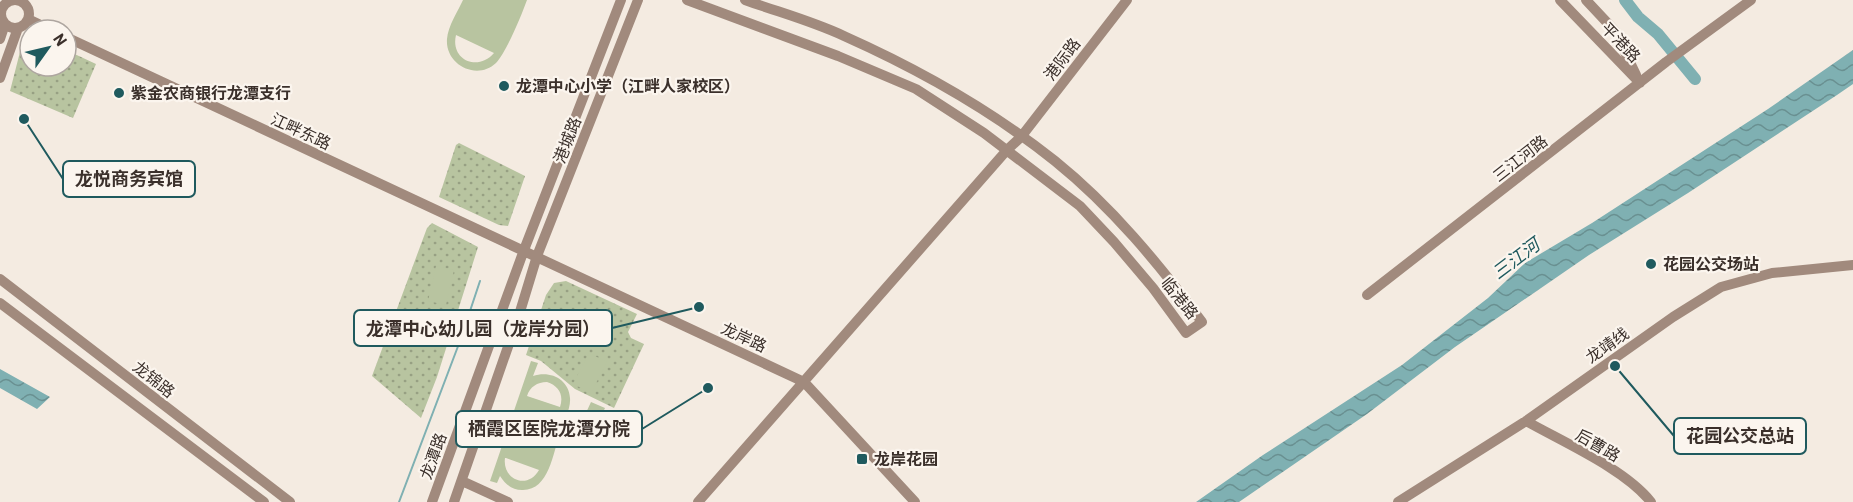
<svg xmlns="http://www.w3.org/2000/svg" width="1853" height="502" viewBox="0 0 1853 502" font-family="Barlow,'Noto Sans SC',sans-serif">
<defs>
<pattern id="green-dots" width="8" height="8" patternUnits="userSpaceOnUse" patternTransform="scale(1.5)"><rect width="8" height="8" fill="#b8c4a0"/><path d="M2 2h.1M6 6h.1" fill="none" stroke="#97a083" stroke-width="1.8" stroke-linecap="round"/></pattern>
<pattern id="water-waves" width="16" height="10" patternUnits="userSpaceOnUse" patternTransform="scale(1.5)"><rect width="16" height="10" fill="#7fb0b2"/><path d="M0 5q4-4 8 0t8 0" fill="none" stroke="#699091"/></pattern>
</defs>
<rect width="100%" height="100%" fill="#f4ebe1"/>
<path fill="url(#green-dots)" d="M30,38V66H66V50L96,64L73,118L10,91L21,48Z
M459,143L525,176L508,226L499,225L439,197L456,145Z
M432,223L478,247L437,377L421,418L372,376L427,228Z
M566,281L637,314L628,332L631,338L644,344L614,408L575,389L541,361L526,355L546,295L554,283Z"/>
<path fill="#b8c4a0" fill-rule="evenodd" d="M463,0H527C522,14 506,53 496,63C477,81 445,65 447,39C448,26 458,11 463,0ZM456,35L494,53C478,72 450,60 456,35Z
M436,266L454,270L446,305L428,301Z
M589,353L607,362L591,393L573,384Z
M531,361L538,363L533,376C550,370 569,379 570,398C571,409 563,423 560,433C553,453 549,491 522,490C512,490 505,484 500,476L497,483L490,481ZM547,382C559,386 564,395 560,407L527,396C530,387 537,382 547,382ZM505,458H506L539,470C528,490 502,480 505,458Z
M591,402L605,408L593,434L579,428Z
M607,410L621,416L610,442L596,436Z"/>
<path fill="url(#water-waves)" d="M1853,50V84L1837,95L1688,193L1589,255L1455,347L1367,414L1239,502H1196L1263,455L1402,365L1488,298L1525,263L1592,223L1768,109Z
M0,369L50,397L37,409L0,388Z"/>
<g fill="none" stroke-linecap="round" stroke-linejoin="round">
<path stroke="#7fb0b2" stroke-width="2" d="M399,502L460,341L480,281"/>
<path stroke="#7fb0b2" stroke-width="12" d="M1625,0L1638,17L1658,34L1695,79"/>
<path stroke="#a18a7d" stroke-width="10" d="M687,0L838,56L916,89L984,133L1080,206L1114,242L1153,288L1186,333L1202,322C1159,264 1112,207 1055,161C991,110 918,69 844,36C812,21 778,12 745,0
M1560,0L1640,83
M1586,0L1615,31L1636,75
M1 14a14 14 0 1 1 28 0a14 14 0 1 1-28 0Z
M28,19L51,30
M66,37L804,382L915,502
M0,39L5,24
M0,78L18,28
M0,279L290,502
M1367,295L1666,62L1751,0
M0,303L264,502
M1526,421C1563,442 1625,469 1651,502
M462,481L508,502
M432,502L524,250L621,0
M454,502L519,315L537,256L638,0
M698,502L1007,150L1021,137L1127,0
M1398,502L1526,421L1673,317L1721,287L1772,273L1853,265"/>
</g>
<g fill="#1f5a5e" stroke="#fbf5ee" stroke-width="2">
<circle cx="504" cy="86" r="6"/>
<circle cx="119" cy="93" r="6"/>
<circle cx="1651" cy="264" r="6"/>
<rect x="856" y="453" width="12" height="12" rx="3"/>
</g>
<g text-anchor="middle" stroke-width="4.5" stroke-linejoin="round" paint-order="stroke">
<g font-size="16" fill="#3b302b" stroke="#fbf5ee">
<text transform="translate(1621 42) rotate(46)" y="6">平港路</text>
<text transform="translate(1062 59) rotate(-53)" y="6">港际路</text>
<text transform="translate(301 131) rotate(25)" y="6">江畔东路</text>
<text transform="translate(567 140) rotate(-69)" y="6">港城路</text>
<text transform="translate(1520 158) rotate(-38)" y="6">三江河路</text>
<text transform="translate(1180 298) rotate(51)" y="6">临港路</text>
<text transform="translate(744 337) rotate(25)" y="6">龙岸路</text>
<text transform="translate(1607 345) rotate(-35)" y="6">龙靖线</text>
<text transform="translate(154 379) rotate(38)" y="6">龙锦路</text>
<text transform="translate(1598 445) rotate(30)" y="6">后曹路</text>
<text transform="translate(433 456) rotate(-70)" y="6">龙潭路</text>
</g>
<g font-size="16" font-weight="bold" fill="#3b302b" stroke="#fbf5ee" text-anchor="start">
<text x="516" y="92">龙潭中心小学（江畔人家校区）</text>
<text x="131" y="99">紫金农商银行龙潭支行</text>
<text x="1663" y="270">花园公交场站</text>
<text x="874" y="465">龙岸花园</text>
</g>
<g font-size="18" font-style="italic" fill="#1f5a5e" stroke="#fbf5ee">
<text transform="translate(1516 259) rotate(-37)" y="6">三江河</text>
</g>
</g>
<path fill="none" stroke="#1f5a5e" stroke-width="2" d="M24 119L63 179M699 307L612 328M708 388L642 429M1615 366L1674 436"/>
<g fill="#1f5a5e" stroke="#fbf5ee" stroke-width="2">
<circle cx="24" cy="119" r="6"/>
<circle cx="699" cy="307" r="6"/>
<circle cx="708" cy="388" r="6"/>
<circle cx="1615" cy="366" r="6"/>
</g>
<g fill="#fbf5ee" stroke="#1f5a5e" stroke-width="2">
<rect x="63" y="161" width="132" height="36" rx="6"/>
<rect x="354" y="310" width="258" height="36" rx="6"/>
<rect x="456" y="411" width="186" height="36" rx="6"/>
<rect x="1674" y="418" width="132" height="36" rx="6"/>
</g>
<g font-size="18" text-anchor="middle" font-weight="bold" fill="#3b302b">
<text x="129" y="185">龙悦商务宾馆</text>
<text x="483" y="335">龙潭中心幼儿园（龙岸分园）</text>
<text x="549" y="435">栖霞区医院龙潭分院</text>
<text x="1740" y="442">花园公交总站</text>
</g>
<g transform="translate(48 48) rotate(56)"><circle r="28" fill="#fbf5ee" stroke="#aea6a0" stroke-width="1.5"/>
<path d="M0-4.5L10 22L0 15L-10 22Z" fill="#1f5a5e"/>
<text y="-9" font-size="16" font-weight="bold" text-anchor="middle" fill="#3b302b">N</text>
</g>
</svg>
